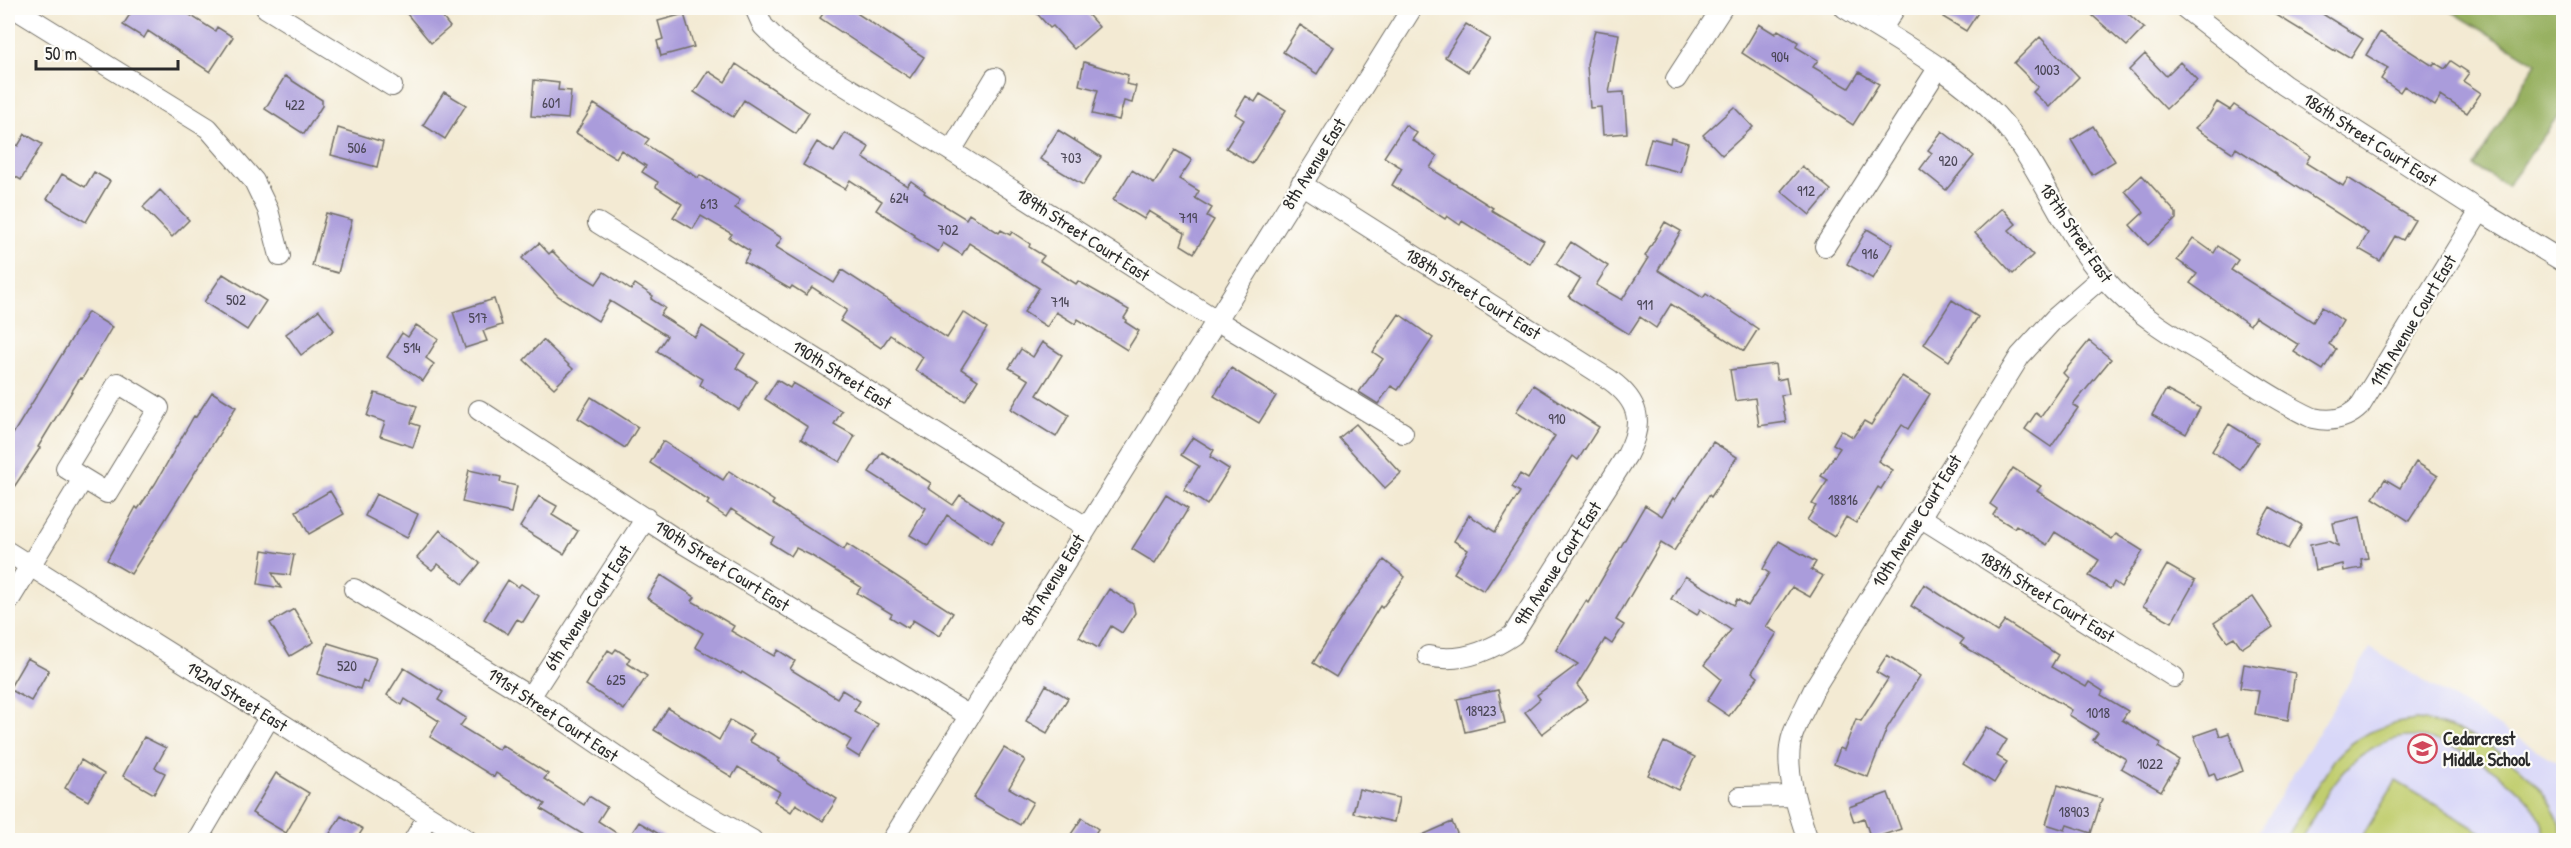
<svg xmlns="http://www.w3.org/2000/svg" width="2571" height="848" viewBox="0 0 2571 848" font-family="'Patrick Hand',sans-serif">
<rect width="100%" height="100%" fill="#fdfcf7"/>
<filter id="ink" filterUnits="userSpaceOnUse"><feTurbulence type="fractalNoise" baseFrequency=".0167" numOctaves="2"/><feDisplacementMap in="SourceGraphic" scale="12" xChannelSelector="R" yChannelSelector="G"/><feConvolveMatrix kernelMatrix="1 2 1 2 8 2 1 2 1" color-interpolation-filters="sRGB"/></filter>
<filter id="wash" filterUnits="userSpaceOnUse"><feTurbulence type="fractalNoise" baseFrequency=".008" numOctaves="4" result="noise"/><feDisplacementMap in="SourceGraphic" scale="24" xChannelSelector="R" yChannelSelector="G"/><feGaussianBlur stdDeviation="1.35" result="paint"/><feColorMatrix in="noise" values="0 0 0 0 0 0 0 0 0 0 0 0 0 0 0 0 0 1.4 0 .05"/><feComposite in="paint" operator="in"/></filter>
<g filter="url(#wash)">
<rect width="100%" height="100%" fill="#f3ead3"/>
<path fill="#d8d7f8" d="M2370,648L2563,766V840H2253Z"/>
<path fill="#c1ce70" stroke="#767c4e" stroke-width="1.5" d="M2416,720C2475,726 2555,778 2563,840H2547C2544,830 2542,819 2536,811C2515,780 2455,739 2417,737C2400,736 2384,741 2369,750C2336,769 2319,809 2300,840H2284L2334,760C2357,734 2382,724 2416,720Z
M2396,781L2494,840H2360Z"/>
<path fill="#98b162" stroke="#626e46" stroke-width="1.5" d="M2446,8H2563V110L2507,186L2474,166L2536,63Z"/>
<g id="blocks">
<path fill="#aa9cdb" d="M134,8H179L215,31L217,27L233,37L210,72L148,31L144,38L123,25Z
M402,8H435L450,27L431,43Z
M827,8H849L924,57L910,78L820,18Z
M1032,8H1082L1099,27L1074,49L1053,26L1050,28Z
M1949,8H1981L1966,31L1943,17Z
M2084,8H2122L2144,28L2127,46Z
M2265,8H2313L2363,39L2351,58L2336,49L2335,51Z
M684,14L694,47L661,56L657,41L663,39L658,21Z
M1466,24L1490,39L1468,72L1445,57Z
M1759,24L1775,34L1778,30L1798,42L1796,47L1818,60L1813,67L1849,88L1859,72L1879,84L1853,125L1742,53Z
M1300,25L1334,47L1317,74L1283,52Z
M1595,30L1619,34L1609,93L1624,92L1627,133L1603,135L1601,107L1590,108L1587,64Z
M2380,32L2433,66L2435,63L2445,69L2451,61L2469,73L2463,81L2481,93L2467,113L2441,96L2435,106L2404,86L2400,92L2381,79L2388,68L2366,55Z
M2040,37L2079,77L2049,107L2033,92L2038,87L2014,63Z
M2145,54L2166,76L2180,62L2197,80L2166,109L2129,70Z
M1084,62L1128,75L1126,84L1136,86L1132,103L1124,101L1119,120L1092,114L1098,90L1079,85Z
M736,64L809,113L796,134L744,100L733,117L694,92L708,71L725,82Z
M285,76L322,100V106L304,134L265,109Z
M534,80L559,83L558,90L571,91L568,119L531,116Z
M444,92L466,105L445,139L423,125Z
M1260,94L1286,110L1252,164L1226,148L1244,120L1235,114L1246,96L1255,102Z
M2217,102L2230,110L2234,105L2255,119L2310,156L2306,163L2343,186L2348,178L2415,220L2403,240L2395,236L2380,261L2359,249L2368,233L2236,148L2233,153L2195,128L2209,115Z
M594,104L649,139L645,144L698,178L700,175L740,200L735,208L782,238L776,247L834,283L842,270L947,338L963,312L987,328L961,369L978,380L965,401L915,370L923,357L890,335L881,348L840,321L847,310L812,287L806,295L792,286L790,289L744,262L750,251L729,238L732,234L701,216L693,229L673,217L682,204L656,187L658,182L642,172L646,166L621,150L616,158L576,133Z
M1734,107L1753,127L1722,155L1703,135Z
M1405,125L1417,133L1412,140L1437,156L1430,168L1493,208L1491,210L1544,241L1530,264L1462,221L1460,225L1447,216L1445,219L1392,185L1402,168L1384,157Z
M2093,126L2115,161L2092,175L2071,140Z
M338,128L383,142L377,167L331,155Z
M1058,130L1101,157L1083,185L1040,159Z
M1942,131L1974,156L1946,190L1920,169L1932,153L1928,150Z
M845,133L869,147L863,158L907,186L911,181L925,191L924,193L966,219L969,214L999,233L1001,230L1010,235L1012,232L1030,244L1029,247L1044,256L1040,261L1076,284L1078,281L1129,310L1124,318L1127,320L1125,322L1139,331L1127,350L1078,319L1075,324L1056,312L1047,327L1024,312L1039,288L969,243L962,255L943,243L938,252L914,237L915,235L876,210L882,201L850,180L845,189L803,165L817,142L834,152Z
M25,134L42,144L21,180L8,172V140L18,146Z
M1651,138L1670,143L1671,138L1688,143L1680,172L1644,163Z
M1175,150L1192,160L1179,179L1199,191L1195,198L1212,208L1207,216L1214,220L1194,253L1181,245L1185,233L1149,211L1144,219L1113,200L1132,170L1154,184Z
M1802,166L1831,190L1810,215L1781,191Z
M94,172L110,181L86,222L47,199L62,174L85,187Z
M2142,175L2176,213V219L2148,245L2130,225L2144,212L2125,191Z
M160,190L189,220L172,237L143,207Z
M2002,208L2016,224L2009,230L2033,255L2013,274L1975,233Z
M326,213L352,220L338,273L312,266Z
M1665,222L1681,231L1658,270L1703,298L1706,294L1758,329L1744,351L1671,304L1656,328L1640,317L1629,334L1569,297L1580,279L1556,264L1571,242L1608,266L1596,285L1622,300L1648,258L1645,256Z
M1867,229L1893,244L1873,279L1847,264Z
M2193,238L2214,253L2218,246L2238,260L2231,270L2313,322L2322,307L2343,321L2329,344L2336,349L2323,370L2294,352L2299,345L2255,317L2250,325L2190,283L2197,274L2177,260Z
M539,243L549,254L552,251L568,267L596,284L604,272L631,290L635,284L653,296L651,299L665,308L660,315L695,337L702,326L745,354L736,368L757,381L739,410L700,385L703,379L657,351L667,336L610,301L598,321L558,296L522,258Z
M223,274L266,301L247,330L204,302Z
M494,299L502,325L483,331L487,341L465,348L453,312Z
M1952,300L1978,317L1949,361L1924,344Z
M319,310L334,330L301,355L286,334Z
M88,312L112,327L82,379L80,378L55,419L38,447L40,448L8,496V442Z
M1399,314L1433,338L1398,390L1391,386L1378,404L1359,392L1383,359L1373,352Z
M416,325L438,339L426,358L434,364L423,381L387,357L402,333L408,337Z
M543,340L573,369L554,388L524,360Z
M2089,341L2111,359L2073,405L2078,408L2051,447L2025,429L2036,413L2041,417L2068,378L2063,373Z
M1042,342L1062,355L1037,395L1069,415L1056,437L1011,409L1029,380L1009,368L1021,349L1033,357Z
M1775,364L1777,380L1786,378L1789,394L1781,395L1786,422L1759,426L1755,398L1735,401L1730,370Z
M1231,368L1276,396L1259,423L1214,396Z
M1902,376L1930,394L1908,429L1902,425L1878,461L1893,470L1881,489L1878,487L1856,523L1846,517L1834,537L1807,520L1816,506L1812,504L1828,480L1821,476L1840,448L1833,444L1841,430L1853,437L1864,421L1871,425Z
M777,380L790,388L793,383L842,411L834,424L855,436L840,462L801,439L808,427L765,399Z
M1533,385L1599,427L1578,460L1573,456L1484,591L1454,573L1468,550L1454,541L1469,515L1495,532L1520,492L1512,487L1520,474L1528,479L1555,436L1516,412Z
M2166,390L2200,408L2186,434L2152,415Z
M212,392L236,407L131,574L107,560L136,507L138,509L155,484L194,416L196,417Z
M375,393L417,406L411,423L420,426L413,447L380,436L385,422L367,416Z
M591,397L638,427L625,448L578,418Z
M1356,424L1401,473L1385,488L1339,438Z
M2229,424L2258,442L2240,470L2212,451Z
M1193,437L1214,450L1210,457L1229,469L1207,505L1184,490L1199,466L1181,455Z
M663,441L723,480L729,471L774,501L772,504L844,550L847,544L953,613L939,636L913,620L908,628L890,617L892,614L857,593L861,587L812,556L796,548L791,556L770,543L774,537L731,509L726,517L707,504L709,501L650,463Z
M1713,442L1737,457L1711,497L1709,495L1674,551L1661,543L1616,620L1624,625L1612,644L1605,639L1577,685L1588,699L1542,734L1525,712L1540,699L1537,695L1578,664L1556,650L1586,601L1588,603L1645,505L1662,516L1673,498L1675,500Z
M882,452L931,483L928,488L953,505L960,495L1004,523L991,544L947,515L928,546L910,535L926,508L869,472Z
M2416,462L2438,476L2409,521L2373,498L2385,479L2400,488Z
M2013,468L2041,486L2037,491L2112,539L2116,534L2143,551L2121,587L2114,582L2110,589L2089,576L2099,560L2055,532L2047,545L2016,525L2014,528L1993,515L1997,509L1990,504Z
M469,470L501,477L500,482L517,486L511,513L462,502Z
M330,491L344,514L309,534L296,511Z
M376,494L418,514L407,538L365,516Z
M1166,495L1188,509L1155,563L1132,549Z
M539,496L557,506L552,515L578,531L564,554L520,527Z
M2270,507L2302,525L2288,549L2256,531Z
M2360,517L2368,558L2361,559L2362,568L2344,571L2343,564L2315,570L2310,545L2328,541L2338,546L2333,523Z
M440,530L480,563L463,584L438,564L432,570L417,558Z
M1779,541L1816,562L1811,570L1823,576L1810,597L1792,587L1766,627L1777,633L1752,672L1758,677L1729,716L1707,701L1721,679L1704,665L1731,630L1700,609L1697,615L1671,599L1685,576L1734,605L1737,599L1748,606L1769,573L1763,569Z
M263,550L294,555L290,575L272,573L281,588L258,584Z
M1384,560L1405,577L1382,608L1380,606L1336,677L1313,663L1347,609Z
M2167,565L2195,581L2172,622L2143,606Z
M661,575L695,597L692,601L734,626L731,631L774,656L778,650L795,661L790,669L837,698L842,690L860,701L854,711L878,724L859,757L846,749L851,740L742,672L741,674L695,647L703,633L647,598Z
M508,580L518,587L521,584L539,596L523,622L517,619L508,634L484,619Z
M1924,584L1997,632L2005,621L2058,655L2051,667L2086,687L2089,682L2103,691L2101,695L2128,711L2122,720L2161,743L2158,747L2179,760L2161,791L2121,768L2126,759L2093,740L2098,733L2069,715L2072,710L1960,644L1964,639L1911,606Z
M1109,589L1133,604L1135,613L1122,633L1111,626L1098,648L1079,637Z
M2253,597L2273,627L2242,648L2234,637L2227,641L2214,623Z
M294,609L314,642L290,656L270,623Z
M328,643L376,658L367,683L363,680L360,689L318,674Z
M616,649L630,658L627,663L647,676L624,710L586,685L608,650L613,653Z
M1887,655L1920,676L1887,728L1868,777L1834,764L1840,748L1844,750L1856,719L1861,721L1888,679L1876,672Z
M27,658L49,670L31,701L9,689Z
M2244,664L2295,673L2288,720L2255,714L2259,691L2240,688Z
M404,668L443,692L438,700L466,718L460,726L499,750L502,745L548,774L544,779L584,805L589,796L607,807L598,821L627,840L639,822L669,840H592L541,809L545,804L496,773L494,777L430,737L439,721L405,699L402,705L387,695Z
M1046,685L1068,698L1047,733L1026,721Z
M1498,690L1505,723L1465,732L1457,699Z
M668,708L719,740L730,720L754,734L749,741L780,759L778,761L837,799L823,821L796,804L791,812L774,801L780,792L738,767L732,777L654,730Z
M1986,727L2007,740L1997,756L2007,762L1994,783L1963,764Z
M2217,728L2220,736L2229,733L2243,771L2217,781L2214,773L2209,775L2194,736Z
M144,737L166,748L155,768L165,773L154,794L123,776Z
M1664,742L1695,757L1678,790L1648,775Z
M1004,748L1025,760L1009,788L1033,802L1020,825L973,798Z
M81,760L104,774L88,801L65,788Z
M276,773L309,793L286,833L252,813Z
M2058,785L2102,799L2091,833L2067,825L2065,830L2046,824Z
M1359,789L1399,798L1394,822L1353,813Z
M1888,793L1901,829L1871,839L1864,818L1854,822L1849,807Z
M341,816L363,829L356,840H338L329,835Z
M1082,818L1098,829L1091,840H1067Z
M1452,822L1460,840H1411Z"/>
</g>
</g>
<g filter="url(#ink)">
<use href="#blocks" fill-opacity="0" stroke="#716e66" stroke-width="1.5"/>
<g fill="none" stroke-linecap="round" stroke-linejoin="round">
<defs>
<path id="minor" d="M14,8L208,128L254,181L268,210L280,256
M266,8L392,86
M755,8L763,26L778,41L803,60L951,151L1216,320L1403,433
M1845,8C1897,41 1952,70 1996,115C2040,162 2060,228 2103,277C2138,318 2185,343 2231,370C2258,387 2284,405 2313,418C2331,422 2346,420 2360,406L2480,211
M2185,8L2284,85L2480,211L2564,262
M1881,30L1895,8
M1676,79L1722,8
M951,151L995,78
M1301,184L1610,380C1640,402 1644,423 1627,455L1513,635C1488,652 1458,663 1428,656
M598,223L1086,527
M1825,246L1939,67
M118,383L159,408L107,493L66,468Z
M479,410L676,539L968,715
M1920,517L2174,677
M8,552L467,840
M354,589L530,697L678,798L752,840
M8,602L83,479
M530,697L646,518
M1740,797L1793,796
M197,840L269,718
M414,840L428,816
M892,840L1412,8
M1808,840C1798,811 1782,765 1793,734C1799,718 1808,702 1815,687L2020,356L2055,318L2102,277"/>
</defs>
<use href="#minor" stroke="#716e66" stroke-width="22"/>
<use href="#minor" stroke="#fff" stroke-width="20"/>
</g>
</g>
<defs>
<symbol id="school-ring" viewBox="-11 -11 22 22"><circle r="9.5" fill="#fdfcf7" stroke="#d1495b" stroke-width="1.5"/><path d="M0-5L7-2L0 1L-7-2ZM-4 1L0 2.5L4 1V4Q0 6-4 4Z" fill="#d1495b"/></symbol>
</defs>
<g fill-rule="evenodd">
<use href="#school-ring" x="2406" y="732" width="33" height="33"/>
</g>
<g text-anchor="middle" stroke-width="4.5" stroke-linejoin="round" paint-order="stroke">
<g font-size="15" fill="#4b4757">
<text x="1780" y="62">904</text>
<text x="2047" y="75">1003</text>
<text x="551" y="108">601</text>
<text x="295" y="110">422</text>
<text x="357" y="153">506</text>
<text x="1071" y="163">703</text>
<text x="1948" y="166">920</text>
<text x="1806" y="196">912</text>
<text x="899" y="203">624</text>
<text x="709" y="209">613</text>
<text x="1188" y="223">719</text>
<text x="948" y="235">702</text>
<text x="1870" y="259">916</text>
<text x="236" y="305">502</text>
<text x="1060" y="307">714</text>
<text x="1645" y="310">911</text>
<text x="478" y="323">517</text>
<text x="412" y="353">514</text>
<text x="1557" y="424">910</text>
<text x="1843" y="505">18816</text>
<text x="347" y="671">520</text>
<text x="616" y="685">625</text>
<text x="1481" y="716">18923</text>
<text x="2098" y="718">1018</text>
<text x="2150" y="769">1022</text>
<text x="2074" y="817">18903</text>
</g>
<g font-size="18" fill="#2b2b2b" stroke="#fdfcf7">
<text transform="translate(2370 140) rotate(33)" y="6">186th Street Court East</text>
<text transform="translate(1314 164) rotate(-58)" y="6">8th Avenue East</text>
<text transform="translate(2076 233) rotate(56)" y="6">187th Street East</text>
<text transform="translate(1083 235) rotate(33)" y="6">189th Street Court East</text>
<text transform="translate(1473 294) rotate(32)" y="6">188th Street Court East</text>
<text transform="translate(2413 321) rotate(-59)" y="6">11th Avenue Court East</text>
<text transform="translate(842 375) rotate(32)" y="6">190th Street East</text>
<text transform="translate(1917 521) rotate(-58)" y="6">10th Avenue Court East</text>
<text transform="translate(1558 564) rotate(-57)" y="6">9th Avenue Court East</text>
<text transform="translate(722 566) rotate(32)" y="6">190th Street Court East</text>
<text transform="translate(1053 580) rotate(-58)" y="6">8th Avenue East</text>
<text transform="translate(2047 597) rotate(32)" y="6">188th Street Court East</text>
<text transform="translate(588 608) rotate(-57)" y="6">6th Avenue Court East</text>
<text transform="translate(237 697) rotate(32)" y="6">192nd Street East</text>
<text transform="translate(553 715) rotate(34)" y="6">191st Street Court East</text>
</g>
<g font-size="18" font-weight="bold" fill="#2b2b2b" stroke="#fdfcf7" text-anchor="start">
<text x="2443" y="745">Cedarcrest<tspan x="2443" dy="21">Middle School</tspan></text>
</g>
</g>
<rect width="2571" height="848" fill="none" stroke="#fdfcf7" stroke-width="30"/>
<path d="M36 60v9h142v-9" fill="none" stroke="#2b2b2b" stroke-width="3"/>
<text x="45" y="60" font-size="18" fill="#2b2b2b" stroke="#fdfcf7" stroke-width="4.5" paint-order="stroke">50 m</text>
</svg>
